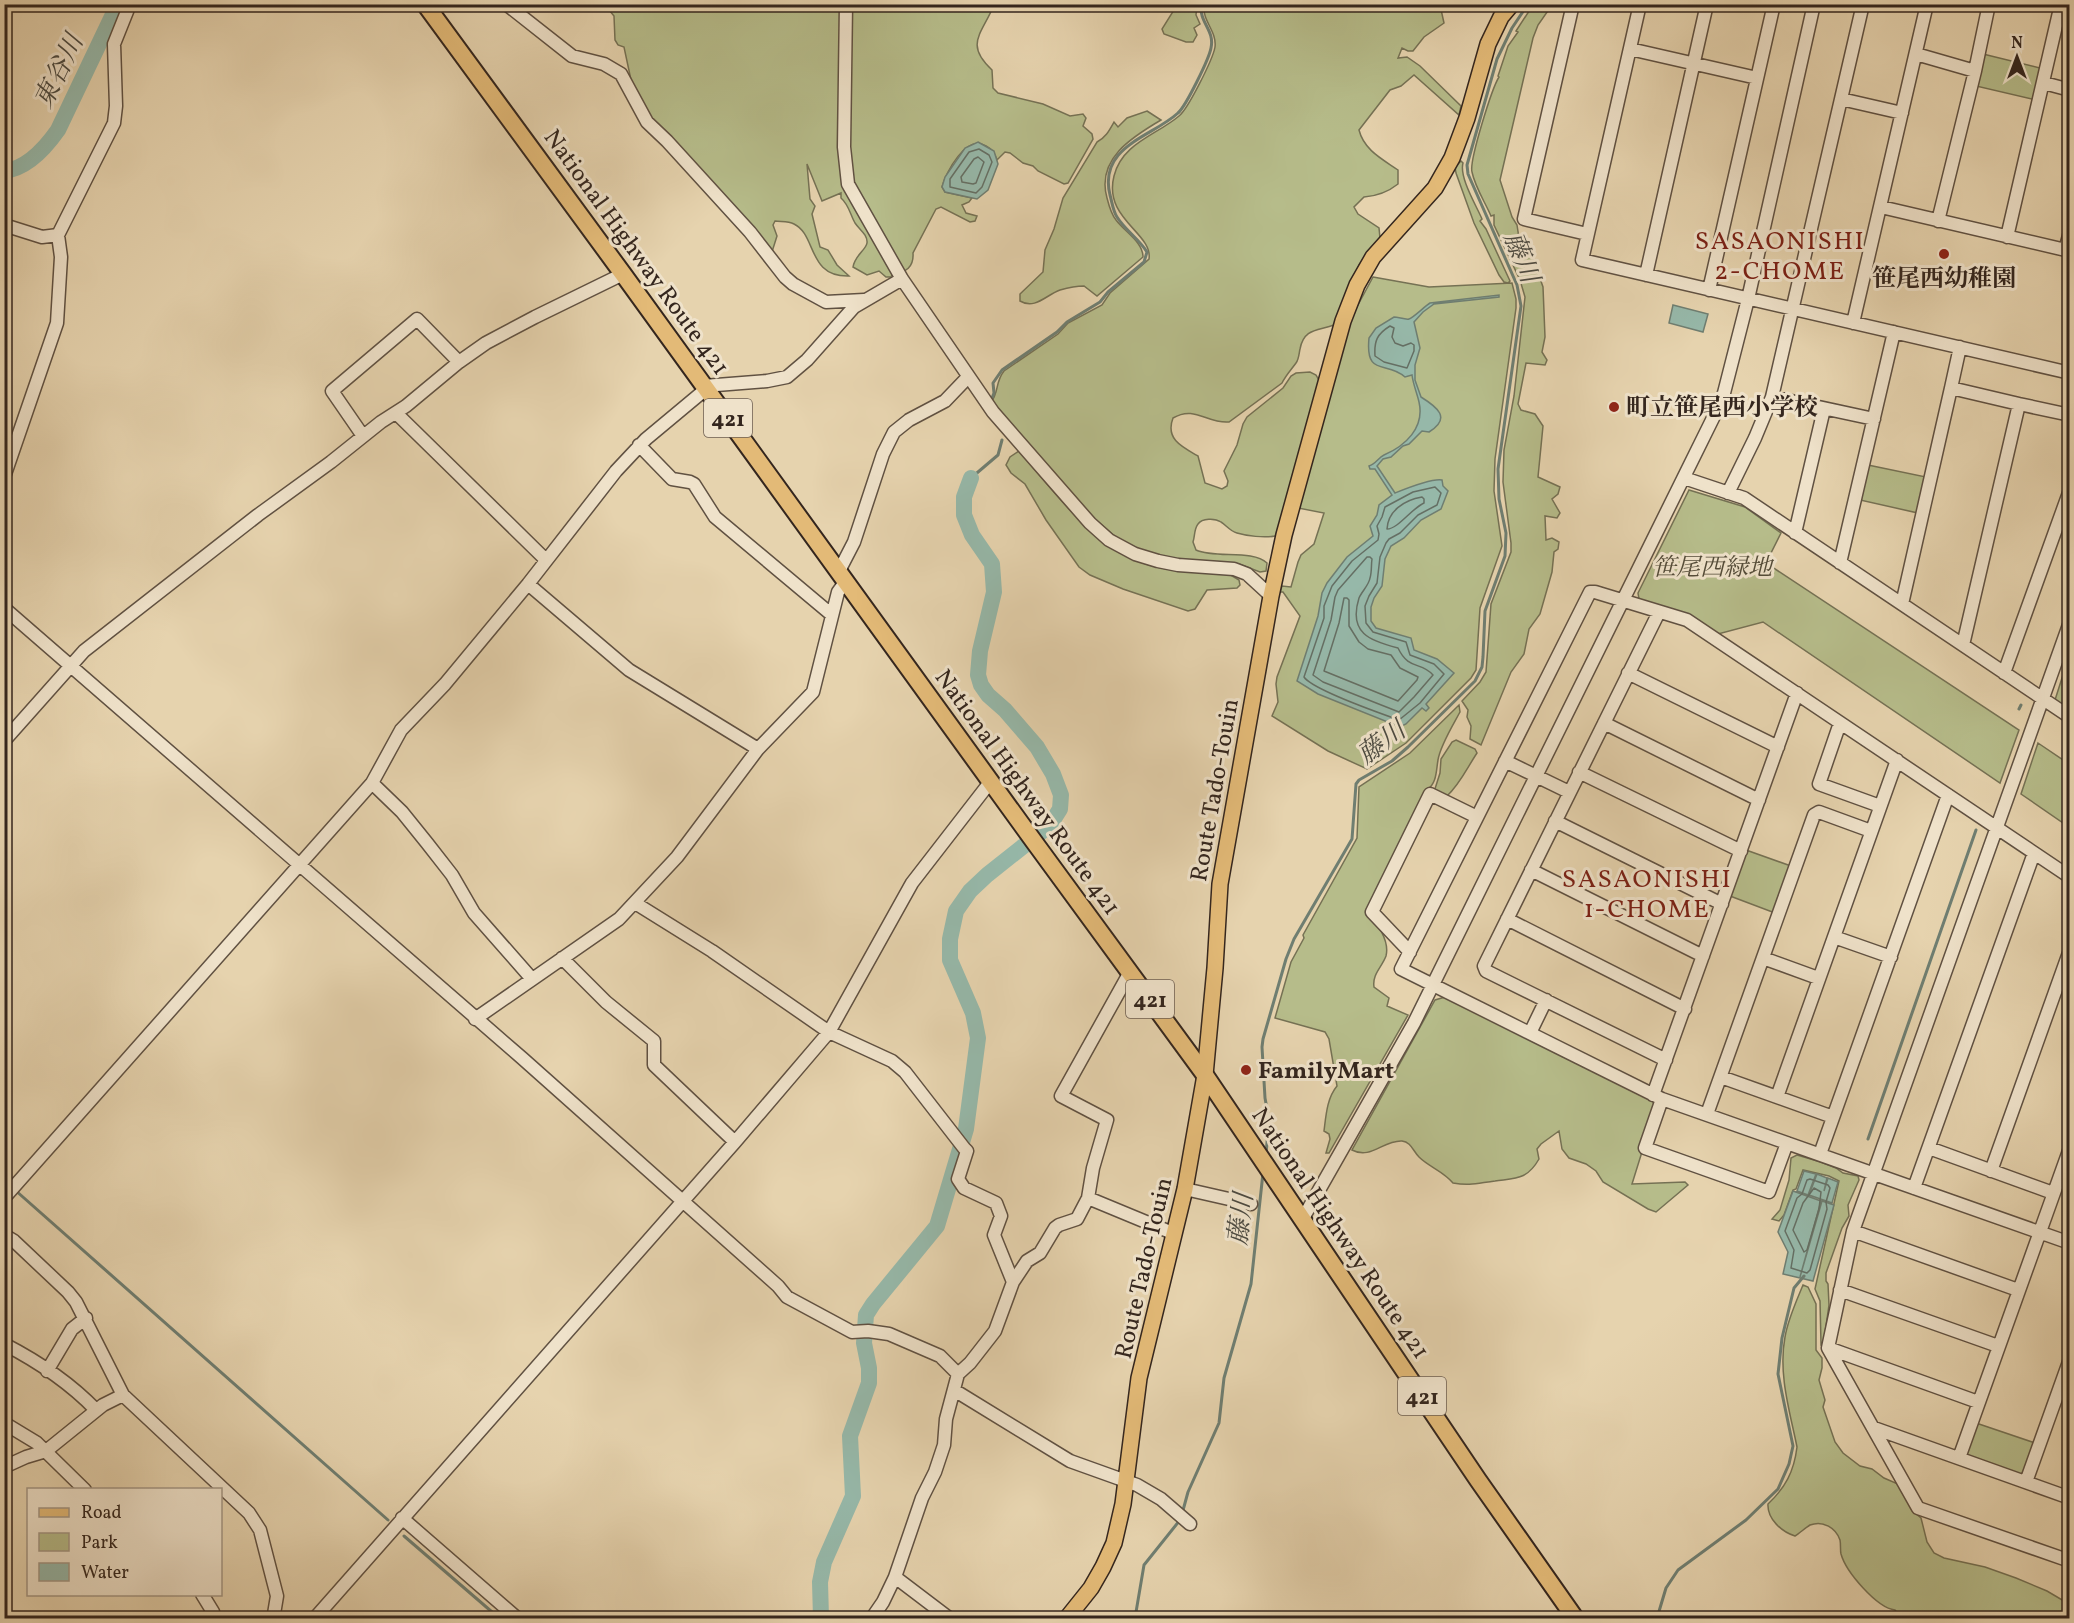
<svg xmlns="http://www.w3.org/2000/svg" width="2074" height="1623" viewBox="0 0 2074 1623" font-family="Vollkorn,'Noto Serif JP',serif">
<rect width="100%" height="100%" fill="#e6d3ae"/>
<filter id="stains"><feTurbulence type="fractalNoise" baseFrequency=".00333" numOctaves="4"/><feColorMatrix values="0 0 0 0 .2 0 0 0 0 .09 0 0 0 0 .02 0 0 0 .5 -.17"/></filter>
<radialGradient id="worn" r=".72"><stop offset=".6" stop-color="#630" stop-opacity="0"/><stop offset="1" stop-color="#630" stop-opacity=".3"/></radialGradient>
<path fill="#b6bc8a" stroke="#757154" stroke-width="1.5" d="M605,5H994C982,34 964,44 992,70L993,88L998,93L1043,104L1070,116L1083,114L1086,118L1083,126L1092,134L1093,139L1068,183L1064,184L1038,171L1033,166L1023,163L1010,153L1005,152L997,160C994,152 993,150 986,146C966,134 946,172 942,187L945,192L972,198L969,202L962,205L966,213L977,216L975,221L970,222L941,207L936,209L913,253C914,267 906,273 893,273L891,277H886L879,271L867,275L853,267C855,255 866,250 867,243C868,235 859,229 855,223C850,214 849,205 841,198V193L822,201L807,164L810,199L815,206L812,214L820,247L828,250L837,265L849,276C807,277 817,235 794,224C788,221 781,222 775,221L773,225L777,236L771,255L656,129L631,80L624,47L618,45L615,40L614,16Z
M1177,5H1197L1196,15L1200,24L1194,28L1197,35L1193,42H1186L1164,34L1162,29Z
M1204,5H1440L1444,23L1424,37L1413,51H1408L1402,48L1398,58L1407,57L1420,66L1461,106L1459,115L1414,75L1401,86L1390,90L1359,130C1364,150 1382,159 1398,170V184C1388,192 1377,196 1364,197L1354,207L1358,214L1379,228L1380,238L1359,265L1334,325C1318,331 1304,328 1300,349C1299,353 1299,359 1296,363C1291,370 1286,375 1282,383L1229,422C1207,424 1195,405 1173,418C1165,439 1182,447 1198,456L1205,483L1222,489L1227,486L1228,481L1224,471L1237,445L1243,424L1247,417L1283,388L1291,376L1296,373L1310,372L1316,375L1319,380L1278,532L1275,536C1264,538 1247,536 1237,533C1230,531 1226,525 1221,522C1215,518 1202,518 1198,524C1194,529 1195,536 1193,542L1196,550C1216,559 1252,549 1267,563L1266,571L1260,572L1239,564L1170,559L1152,555L1118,539L1086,511L991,402C999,393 995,382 1004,371L1058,334L1068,323L1102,305L1110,293L1149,259C1153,233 1103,219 1114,176C1122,143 1157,135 1179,116C1188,109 1213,59 1215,47C1217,31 1202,21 1204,5Z
M1533,5H1552L1538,25L1533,38L1500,180L1512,217L1517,225L1519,238L1531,253L1543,287L1545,337L1542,352L1547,360L1545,365L1526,363L1518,404L1521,410L1535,414L1543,426L1538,477L1560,487L1558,494L1552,499L1560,513L1557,518L1545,516L1546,540L1552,538L1559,542L1558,549L1554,552L1552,572L1540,614L1529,629L1524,654L1511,672L1481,745L1470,739L1471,726L1467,717L1468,710L1462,701L1480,682L1486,672L1491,604L1511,552V543L1503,482L1504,450L1514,396L1525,297L1520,280L1494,225V215L1491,216C1485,202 1475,187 1472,172C1469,161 1492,88 1499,77L1498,76L1508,46L1518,32L1516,31Z
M1983,54L2044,69L2036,100L1976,86Z
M1147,111L1161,120C1132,137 1096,159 1107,198C1109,206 1111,214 1116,220C1125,232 1143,242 1143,257L1097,296L1084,286C1076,286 1067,288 1060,290C1046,295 1035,310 1020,301V294L1043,272L1045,250L1054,229L1063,198L1097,142C1106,137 1109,131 1114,122L1118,127L1127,118Z
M1461,161L1463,163C1459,177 1476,205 1482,219L1480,221L1486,229L1510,281L1508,283L1504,282L1499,275L1474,223L1456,173L1455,167Z
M1373,277L1429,287L1512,283L1516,299V308L1495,459L1494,491L1502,546L1480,608L1476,670L1471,678L1406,743L1367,769L1328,751L1272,716L1278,702L1276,684L1277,677L1300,616L1283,592H1280L1282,586L1291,587L1298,562L1301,555L1314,544L1324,513L1298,508L1351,318Z
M1019,451C1056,493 1091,545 1146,564C1170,572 1203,572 1229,574L1239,580L1240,585L1237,588L1207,590L1195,609L1188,611L1123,589L1090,575L1079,567L1046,520L1025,484L1011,473L1006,465L1010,457Z
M1868,465L1926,477L1918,513L1860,500Z
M1689,490L1745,507L1781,533L1766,563L2019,730L2000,783L1763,622L1718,634L1639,599L1638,593Z
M2069,656V711L2055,700Z
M1459,705L1460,712C1453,725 1440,746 1438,760C1436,771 1437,783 1427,790L1367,912C1376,922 1390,940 1386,956C1382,967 1372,974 1374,987L1389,998L1387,1006L1408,1015L1329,1153H1326L1330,1139L1329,1134L1324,1131C1326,1115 1327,1098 1337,1086L1329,1039L1325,1032L1318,1030L1275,1018L1291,962L1304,938L1303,935L1357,838L1359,787L1410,753Z
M1456,740L1475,749L1477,753C1467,768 1460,784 1447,796L1434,792L1440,773L1441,759L1452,742Z
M2038,743L2069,764V827L2021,794Z
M1746,850L1791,866L1775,913L1730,896Z
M1445,997L1653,1101L1655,1110L1632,1184L1685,1182L1688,1185L1656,1212L1648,1209L1603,1182L1596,1171L1586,1164L1569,1158L1562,1149L1559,1131L1541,1144L1537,1149L1539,1159C1527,1180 1516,1178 1495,1181C1478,1183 1470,1186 1453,1183C1443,1171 1429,1167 1419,1157C1413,1151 1411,1142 1402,1141C1383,1140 1371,1160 1352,1150L1435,1000Z
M1797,1155L1821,1162L1836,1168L1843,1173L1858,1176L1859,1180L1848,1205L1849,1216L1842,1228L1826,1273V1281L1828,1284L1829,1305L1824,1340L1821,1344L1820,1301L1815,1289L1839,1181L1829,1176L1803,1170L1796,1189L1793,1190L1784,1215L1779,1221L1772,1219L1780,1210L1789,1180L1791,1158Z
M1803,1285L1808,1287L1816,1304V1350L1822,1358V1368L1819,1380L1825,1400L1823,1407L1835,1442L1843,1453L1860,1466L1872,1469L1884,1478L1898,1484L1914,1512L1921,1518L1927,1542L1934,1553L1944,1558L1985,1567L2016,1578L2047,1591L2069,1604V1618H1901L1895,1610C1877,1608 1846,1572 1841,1554C1840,1550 1841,1545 1840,1540C1836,1528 1823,1520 1810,1525C1805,1528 1800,1533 1795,1536C1782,1532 1767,1519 1768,1504C1785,1488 1794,1472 1797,1447C1790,1412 1778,1374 1785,1337C1788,1319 1796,1302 1803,1285Z
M1976,1423L2035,1443L2023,1475H2021L1965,1454Z"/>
<path fill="#96b8a9" stroke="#6f7e71" stroke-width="1.5" d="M978,142L994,151L998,164L988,190L977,199L945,192L942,187L945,177L965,148Z
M1499,295V297L1434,304L1423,312L1414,322L1420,348L1415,365V380L1421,397C1437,407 1452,418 1429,432L1422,431L1409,444L1403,446L1391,457L1383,459L1377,466L1395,493C1405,489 1432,478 1442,480L1443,486L1448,491L1441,509L1421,520L1404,538L1391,546L1385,559L1382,586L1374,598L1371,607V621L1376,628L1411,638L1414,650L1437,659L1454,673L1426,704L1429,708L1426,711L1422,708L1406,724L1400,727L1318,694L1297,681L1318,616L1322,593L1327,583L1347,557L1373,536L1370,526L1377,515L1379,505L1392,495L1375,469H1370L1369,466C1376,464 1378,458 1384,455C1405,446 1425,428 1419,402C1417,393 1413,384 1412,375L1405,377C1387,360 1365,378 1369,338L1376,328L1394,317C1398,317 1406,320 1409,319C1413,318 1425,306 1430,303Z
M1673,305L1708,314L1703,332L1669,323Z
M1804,1171L1816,1174L1808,1195L1797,1191Z
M1817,1174L1827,1178L1824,1191L1828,1178L1838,1182L1832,1203L1809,1195Z
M1793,1191L1821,1201L1800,1277L1822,1201L1834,1205L1813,1281L1783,1274L1788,1252L1778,1232Z"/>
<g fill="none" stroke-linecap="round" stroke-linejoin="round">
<path stroke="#656f64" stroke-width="1.5" d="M979,149L989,155L992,162L982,187L976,193L950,187V179L969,152Z
M978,157L984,162L976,183L973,184L962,182L961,177L974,159Z
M1390,326L1394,328L1392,337L1395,343L1403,346L1411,343L1414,345V351L1407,368L1384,362L1375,356C1374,341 1377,334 1390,326Z
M1435,487L1441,493L1437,505L1418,515L1400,533L1389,539L1386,543L1380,557L1377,583L1369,596L1365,606L1366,623L1373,632L1406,642L1410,655L1434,664L1444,674L1420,703L1399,720C1382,714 1312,689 1304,677L1324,618V606L1332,586L1352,561L1378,540L1379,534L1377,526L1382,517L1385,507L1413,492Z
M1422,497L1424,499V503C1411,509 1398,529 1387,529C1388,511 1404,500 1422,497Z
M1367,557H1370L1372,559C1371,565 1372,572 1370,578C1369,585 1362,591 1359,598C1348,633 1370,641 1398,648C1409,671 1421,661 1433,675L1414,697L1399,712L1323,682L1313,675L1331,620L1335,597L1338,590Z
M1344,598H1347L1349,600V626L1359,642L1368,649L1391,655L1400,668L1418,677L1417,680L1398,701L1324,671L1339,623Z
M1810,1179L1828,1185L1830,1188L1826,1202L1827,1209L1810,1270L1807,1273L1791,1268L1794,1250L1785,1231L1797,1198L1802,1194L1807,1180Z
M1814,1188L1821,1192L1819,1209L1807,1250L1804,1252L1793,1230L1803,1203Z"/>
<path stroke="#6f7e71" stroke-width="3" d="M992,398L994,393L993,383L1002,370L1057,332L1067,322L1100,302L1108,292L1144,262L1147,252C1139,239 1125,230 1117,217C1113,211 1112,202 1110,195C1098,146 1152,137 1178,113C1186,106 1209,59 1211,48C1215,30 1199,23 1201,4
M971,478L998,455L1002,440
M2019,709L2021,705
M1868,1139L1976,830
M1266,1154L1269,1120L1265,1098L1262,1047L1263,1039L1286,959L1294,939L1352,839L1356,784L1359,780L1392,761L1408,747L1475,681L1482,667L1483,657L1485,611L1505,556L1506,533L1499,499L1498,469L1521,306L1517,285L1468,174L1467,165L1497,59L1512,28L1528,4
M15,1190L388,1520
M1182,1514L1188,1492L1219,1423L1224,1378L1251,1284L1263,1173
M404,1536L499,1618
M1135,1618L1144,1565L1180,1520
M1657,1618L1666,1588L1678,1570L1746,1520L1778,1489L1789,1464L1793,1446L1778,1374L1782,1338L1794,1288L1804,1276"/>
<path stroke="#96b8a9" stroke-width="16" d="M4,171C27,169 46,147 58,130L118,4
M821,1618L820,1582L824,1562L853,1496L850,1436L869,1383V1368L864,1343L866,1315L873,1304L937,1226L966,1129L978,1038L973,1013L950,960V939L956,911L970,891L987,875L1050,825L1060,809L1061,795L1053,774L1037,747L1005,710L988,695L981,685L978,675L980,651L994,592L992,564L972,535L964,515V497L971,478"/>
<defs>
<path id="minor" d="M506,4L572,56L604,64L621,74L647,122L667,141L750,232L785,277L793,284L826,302L864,300
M846,4L844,147L848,184L902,279L993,412L1090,523L1109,540L1135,554L1158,561L1178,565L1234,569L1247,574L1271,596
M1573,4L1524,219L1587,234
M1640,4L1582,260L2070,373
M1863,4L1772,397L1874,419
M1630,49L1757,78
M1916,54L1975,71
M2044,83L2070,90
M1841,99L1902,113
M1881,207L2070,251
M1938,221L1975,71L1989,4
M4,225L42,237L58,235
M2007,237L2061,4
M2065,250L2070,232
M1646,275L1707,4
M1709,290L1774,4
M1853,323L1927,4
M1960,347L1951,388L2019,404L1963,645
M704,386L767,381L787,377L807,360L854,307L902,279
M2019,404L2070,415
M396,413L546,560
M363,436L332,391L417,319L459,362
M639,445L672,479L690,482L694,484L715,517L832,615
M4,477L57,323L61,257L58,235L114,123L116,106L114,44L130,4
M1684,478L1744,498L2070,717
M1728,493L1755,438L1772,397
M1795,533L1824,409
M1840,563L1894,332
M839,571L854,542L883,454L894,432L909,420L945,401L968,377
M528,584L629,670L758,749
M1902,604L1951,388
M4,608L522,1058L778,1286L787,1297L852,1332L868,1331L889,1334L940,1356L958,1374L946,1419L944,1445L935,1472L922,1498L895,1577L949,1618
M1659,612L1484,966L1486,971L1666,1060
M2070,622L1853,1231L1828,1348L1918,1508L2070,1561
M1628,673L1778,747
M2004,673L2070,490
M1604,723L1759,800
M1840,723L1819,784L1880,806
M4,741L84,651L258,515L331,462L381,422L406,406L459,362L486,343L535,317L623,274
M1505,761L1569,792
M1579,772L1741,851
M372,783L402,812L427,843L452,875L474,913L532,979
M1555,821L1722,904
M1531,870L1703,956
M2070,877L1687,620L1595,592H1590L1401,969L1662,1099L2070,1243
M635,903L712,951L829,1032L892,1061L905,1072L964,1148L967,1151L958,1179L964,1188L996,1203L1001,1216L994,1235L1013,1282L995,1331L970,1363L958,1374
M1507,919L1685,1009
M1834,937L1891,957
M1410,952L1372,912L1430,794L1477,817
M562,958L606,1002L654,1041V1065L735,1142
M1763,958L1818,978
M475,1019L619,919L677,857L758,749L813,692L838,592L846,581
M1530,1033L1546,1000
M1721,1077L1833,1117
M1653,1095L1797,693
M1777,1097L1897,760
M1662,1099L1645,1148L1769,1192L1787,1143
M1707,1114L1814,815L1819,812L1871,831
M1929,1148L2053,1193
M1820,1154L1948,795
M1991,1171L2070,950
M1914,1188L2034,853
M1185,1189L1251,1204
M4,1198L372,783L401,730L445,684L528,584L616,471L646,439L706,389
M1088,1198L1093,1168L1107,1120L1061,1096L1130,972
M1302,1220L1414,1023L1716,412L1724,393L1748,299L1814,4
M1853,1231L2018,1290
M4,1235L14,1241L68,1292L76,1302L123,1395L249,1513L260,1530L277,1596L274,1614L276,1618
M1013,1282L1027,1261L1040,1253L1055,1228L1059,1225L1077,1219L1088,1198L1175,1234
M1840,1290L1998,1346
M4,1344C37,1361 71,1384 96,1410
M1828,1348L1978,1402
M47,1371L72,1329L86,1318
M954,1390L1070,1461L1137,1485L1161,1499L1190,1524
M4,1423L37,1443L85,1490
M1874,1428L2070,1498
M1959,1458L2070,1148
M4,1467L26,1457L46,1451L103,1405L123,1395
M2026,1482L2070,1359
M402,1518L517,1618
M202,1594L213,1612L214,1618
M315,1618L735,1142L829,1032L912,883L991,781
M872,1618L883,1602L895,1577"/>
<path id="major" d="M1067,1618L1091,1588L1103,1567L1114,1543L1123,1504L1139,1378L1185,1189L1205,1075L1215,968L1220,884L1271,596L1284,535L1343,321L1357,285L1373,257L1435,188L1452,158L1467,118L1488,44L1501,17L1512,4"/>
<path id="highway" d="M425,4L623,274L1035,843L1205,1075L1478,1480L1575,1618"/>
</defs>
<use href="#minor" stroke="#605142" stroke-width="15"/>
<use href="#major" stroke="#34261e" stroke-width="18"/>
<use href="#highway" stroke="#34261e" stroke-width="20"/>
<use href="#minor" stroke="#efe2ca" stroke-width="12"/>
<use href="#major" stroke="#e3ba77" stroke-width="15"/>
<use href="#highway" stroke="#e3ba77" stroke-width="16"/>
</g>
<g fill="#8f2418" stroke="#efe2ca" stroke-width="2">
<circle cx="1944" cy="254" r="6"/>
<circle cx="1614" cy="407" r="6"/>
<circle cx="1246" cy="1070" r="6"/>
</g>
<g text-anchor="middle" stroke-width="6" stroke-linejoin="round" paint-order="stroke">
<g fill="#efe2ca" stroke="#6c5e52" stroke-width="1.5">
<rect x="704" y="399" width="48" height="38" rx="4.5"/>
<rect x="1126" y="980" width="48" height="38" rx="4.5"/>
<rect x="1398" y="1377" width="48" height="38" rx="4.5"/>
</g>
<g font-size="22" font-weight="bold" fill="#34261e">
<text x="728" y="426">421</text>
<text x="1150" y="1007">421</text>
<text x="1422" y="1404">421</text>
</g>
<g font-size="24" fill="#34261e" stroke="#efe2ca">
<text transform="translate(637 252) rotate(54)" y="8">National Highway Route 421</text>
<text transform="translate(1214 790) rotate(-80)" y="8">Route Tado-Touin</text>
<text transform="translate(1028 792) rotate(54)" y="8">National Highway Route 421</text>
<text transform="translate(1341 1233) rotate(56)" y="8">National Highway Route 421</text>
<text transform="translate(1143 1268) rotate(-77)" y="8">Route Tado-Touin</text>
</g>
<g font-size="24" font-weight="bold" fill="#34261e" stroke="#efe2ca" text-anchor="start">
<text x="1944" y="286" text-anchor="middle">笹尾西幼稚園</text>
<text x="1626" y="415">町立笹尾西小学校</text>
<text x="1258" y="1078">FamilyMart</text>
</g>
<g font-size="24" font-style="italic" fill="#544c39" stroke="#efe2ca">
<text x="1712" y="575">笹尾西緑地</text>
</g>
<g font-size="26" font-style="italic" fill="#4c4a41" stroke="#efe2ca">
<text transform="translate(58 71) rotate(-64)" y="9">東谷川</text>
<text transform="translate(1522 257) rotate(68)" y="9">藤川</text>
<text transform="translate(1381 742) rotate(-37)" y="9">藤川</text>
<text transform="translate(1240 1219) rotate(-83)" y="9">藤川</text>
</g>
<g font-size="26" letter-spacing="1.5" fill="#7a1f14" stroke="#efe2ca">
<text x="1780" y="249">SASAONISHI<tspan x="1780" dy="30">2-CHOME</tspan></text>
<text x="1647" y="887">SASAONISHI<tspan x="1647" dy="30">1-CHOME</tspan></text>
</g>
</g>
<rect width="2074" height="1623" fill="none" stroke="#e6d3ae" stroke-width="24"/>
<rect x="6" y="6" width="2062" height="1611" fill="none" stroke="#34261e" stroke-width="3"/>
<rect x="12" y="12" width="2050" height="1599" fill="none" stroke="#34261e" stroke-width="1.5"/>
<rect x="27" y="1488" width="195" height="108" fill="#efe2ca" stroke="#a49785" stroke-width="1.5"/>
<rect x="39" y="1508" width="30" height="9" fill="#e3ba77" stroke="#a49785" stroke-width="1.5"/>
<text x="81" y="1518" font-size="18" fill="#34261e">Road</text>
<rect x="39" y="1533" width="30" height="18" fill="#b6bc8a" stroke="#a49785" stroke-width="1.5"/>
<text x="81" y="1548" font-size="18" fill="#34261e">Park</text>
<rect x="39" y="1563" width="30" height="18" fill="#96b8a9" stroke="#a49785" stroke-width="1.5"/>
<text x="81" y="1578" font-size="18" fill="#34261e">Water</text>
<g transform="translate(2017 57)" stroke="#efe2ca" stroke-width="4.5" paint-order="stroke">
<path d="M0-4.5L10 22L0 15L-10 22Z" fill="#34261e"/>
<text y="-9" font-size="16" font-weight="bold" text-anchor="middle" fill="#34261e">N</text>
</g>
<rect width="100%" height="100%" filter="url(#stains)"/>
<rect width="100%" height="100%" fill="url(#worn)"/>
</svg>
